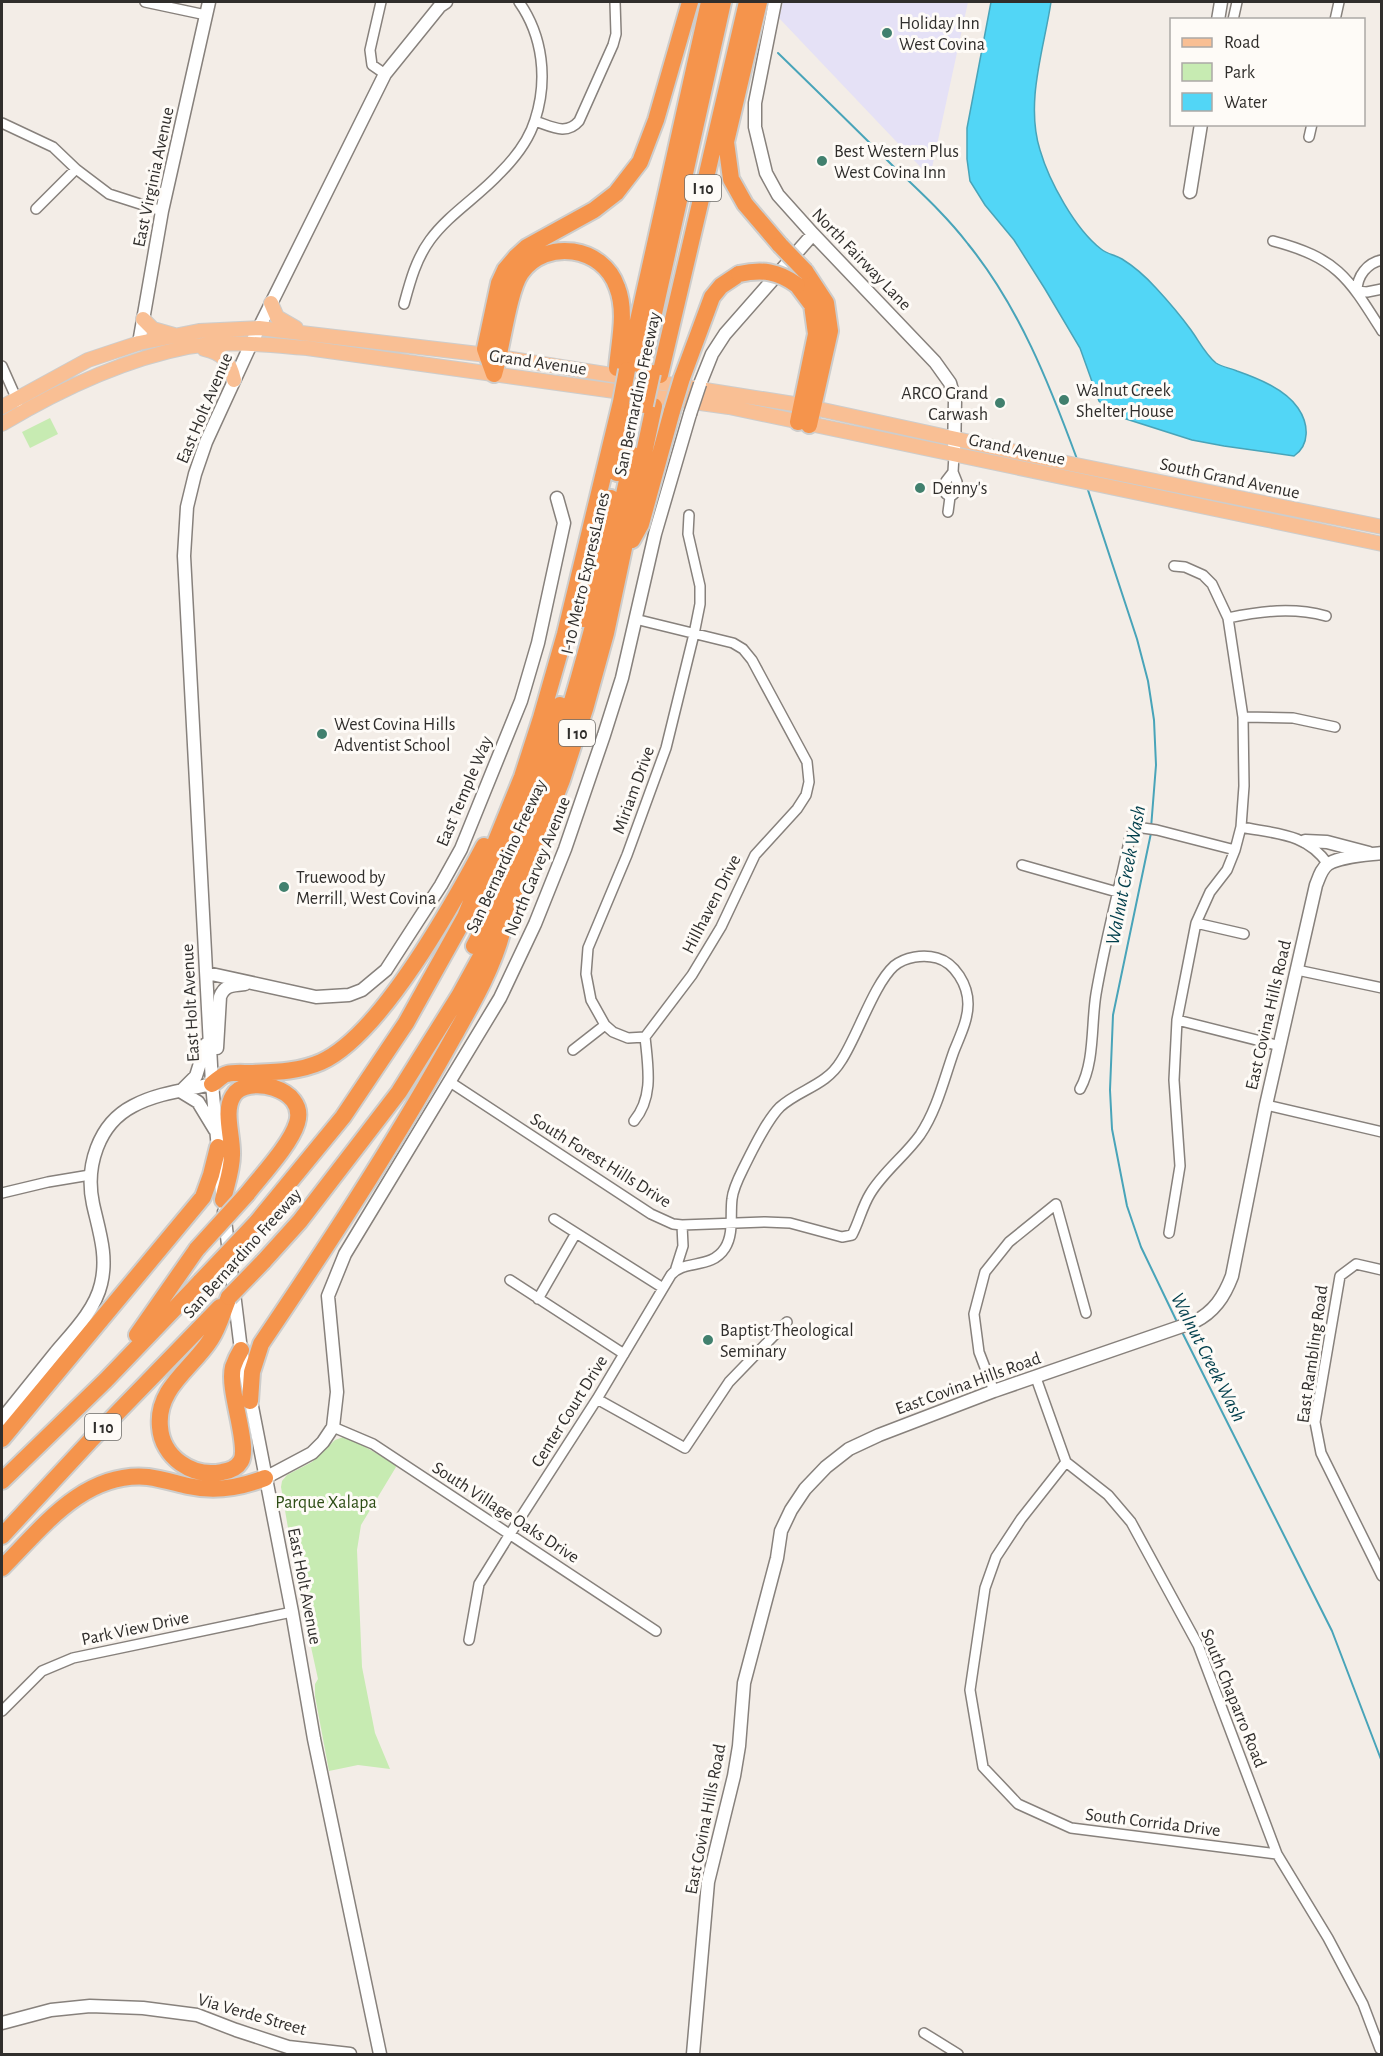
<svg xmlns="http://www.w3.org/2000/svg" width="1383" height="2056" viewBox="0 0 1383 2056" font-family="'Alegreya Sans',sans-serif">
<rect width="100%" height="100%" fill="#f3ede7"/>
<path fill="#e5e1f6" d="M783,2H968L930,177L779,18Z"/>
<path fill="#c7ebb2" d="M50,418L58,434L30,448L22,432Z
M346,1436L395,1464L396,1467L361,1525L357,1550L362,1667L375,1733L390,1769L358,1765L329,1771L315,1696V1684L318,1679L299,1592L281,1487L282,1481L287,1475L312,1462L335,1440Z"/>
<path fill="#52d6f6" stroke="#48a4b9" stroke-width="1.5" d="M991,2H1051C1044,49 1025,102 1040,150C1049,181 1075,229 1101,249C1107,254 1115,255 1122,259C1135,267 1146,277 1156,288C1169,302 1180,315 1191,330C1199,341 1205,354 1216,363C1222,367 1230,368 1237,371C1257,378 1285,389 1298,408C1309,424 1310,445 1294,456L1224,446L1192,440L1120,417L1109,410L1099,401L1080,348L1045,289L1014,240L985,205L970,181L967,159V128Z"/>
<g fill="none" stroke-linecap="round" stroke-linejoin="round">
<path stroke="#48a4b9" stroke-width="2" d="M778,53C816,90 854,127 892,165C918,190 946,215 968,244C1019,307 1049,383 1077,459
M1087,487L1137,639L1148,681L1154,720L1156,765L1151,828
M1151,833L1113,1015L1110,1090L1112,1129L1127,1206L1141,1247L1178,1324
M1182,1332L1332,1631L1382,1762"/>
<defs>
<path id="street" d="M145,2L206,15
M381,2L370,50L372,65L385,74
M1233,20L1237,2
M1335,20L1339,2
M535,121C551,126 566,136 579,121L613,45L616,34L615,2
M2,123L53,147L76,169L109,194L162,211
M1309,137L1312,124
M36,209L76,169
M1273,241C1337,258 1348,277 1382,331
M1382,260C1367,263 1357,276 1357,291L1367,292L1382,289
M404,304C410,282 416,259 430,240C449,214 478,197 500,173C514,159 529,140 535,120C548,80 543,36 519,2
M2,366L18,402
M950,497L946,494V481L953,472
M948,512L950,497L954,494L957,482L953,472L954,455
M1228,618C1261,611 1293,607 1326,616
M1243,717L1293,718L1335,727
M1241,827C1277,834 1306,833 1328,864
M1022,865L1117,892
M1196,923L1244,934
M1297,970L1382,988
M1177,1020L1280,1046
M645,1037L628,1038L613,1032L605,1025L591,1000L586,974L588,948L627,855L666,748L694,634L700,604V586L688,534L689,515
M573,1050L605,1025
M450,1082L651,1214L673,1224L682,1225L765,1222L790,1223L842,1237L852,1235C859,1222 862,1207 870,1194C883,1172 905,1156 920,1135C937,1110 944,1079 954,1051C960,1036 968,1020 968,1004C968,985 955,963 937,958C923,954 905,957 894,966C874,984 857,1037 841,1061C826,1086 800,1089 780,1107C766,1121 752,1151 743,1169C738,1179 733,1189 732,1199C730,1215 734,1234 725,1248C711,1270 684,1259 671,1275L597,1399L510,1534L479,1584L469,1640
M1080,1089C1095,1062 1091,1024 1096,994C1105,941 1119,890 1130,837L1136,827L1157,830L1235,850
M1266,1105L1382,1132
M634,1121C654,1097 648,1067 645,1037L692,975L721,927L755,855L797,809L806,795L809,782L807,762L752,660L743,649L733,643L635,619
M2,1193L48,1182L90,1175
M554,1219L663,1288
M1169,1233L1180,1166L1174,1080L1177,1020L1196,923L1210,892L1227,870L1235,850L1241,827L1244,786L1243,717L1228,618L1212,584L1203,575L1185,567L1174,566
M676,1268L683,1246L682,1225
M1382,1270L1356,1264L1340,1276L1315,1422L1321,1453L1382,1576
M510,1280L624,1354
M538,1299L576,1233
M1036,1378L1066,1462L1108,1495L1131,1522L1198,1645L1277,1854L1328,1938L1363,2004L1380,2049
M994,1391L979,1352L974,1314L985,1272L1009,1242L1056,1204L1086,1313
M597,1399L685,1448L729,1382L787,1322
M333,1427L373,1444L656,1631
M1066,1462L1021,1519L996,1557L985,1588L970,1690L983,1767L1018,1804L1071,1828L1277,1854
M2,1711L42,1671L73,1658L292,1612
M924,2033L958,2054"/>
<path id="secondary" d="M775,2L755,103V127L766,173L778,195L813,234L935,362L950,383L955,401L954,455
M1218,20L1221,2
M1190,192L1201,124
M139,343L162,211L209,2
M700,384L712,354L725,334L813,234
M1305,841L1327,842L1369,853
M207,973L316,997L349,995L362,990L386,970L441,885L461,849L521,701L538,643L564,523L557,498
M217,1048L220,997C224,985 233,985 245,984
M180,1091L198,1102L215,1130
M181,1091L196,1076L206,1044
M222,1192L212,1084L184,556L187,507L195,474L206,442L251,344L385,74L440,6L446,2
M224,1212L241,1350L292,1612L314,1739L380,2054
M2,1419C20,1397 38,1374 56,1352C73,1332 95,1310 101,1284C108,1256 99,1231 93,1204C85,1167 98,1124 133,1106C157,1093 186,1090 212,1084
M265,1478L312,1453L323,1442L333,1427L337,1392L328,1296L345,1254L500,998L535,924L565,849L604,735L622,678L655,534L690,414
M2,2023L51,2010L90,2006L143,2008L197,2015L236,2030L288,2047L350,2054
M693,2054L708,1882L734,1776L739,1746L744,1683L777,1558L781,1531L791,1510L805,1489L826,1467L849,1449L879,1435L994,1391L1194,1322C1214,1312 1224,1297 1232,1276L1266,1105L1316,885C1319,878 1321,869 1328,864C1342,856 1366,855 1382,853"/>
<path id="primary" d="M271,303L277,317L296,328
M143,319L153,329L174,335
M204,349C223,353 230,362 234,380
M2,407L88,360L139,343L199,331L259,328L487,355L800,405L1071,464L1382,527
M2,424C59,390 121,360 188,347C227,340 268,345 307,348L729,407L1382,544"/>
<path id="highway" d="M759,2L726,142L731,179L745,204L780,245
M805,271L826,303L830,331L809,425
M797,285L812,305L816,334L798,422
M627,370L709,2
M641,372L723,2
M494,374L485,349L499,283L505,270L516,257L527,247L594,210L616,193L640,162L656,120L690,2
M494,374C502,349 508,292 521,273C546,238 603,246 617,287C627,312 619,342 617,368
M660,375L747,2
M682,378L712,297L721,286L739,274
M617,473L634,404
M632,540L641,524L672,411
M583,619L611,498
M483,901L540,765L560,705
M474,946C538,829 575,700 607,572C617,533 623,494 633,455
M212,1084C217,1081 222,1075 227,1074C234,1072 243,1073 250,1073C275,1072 298,1072 321,1062C381,1035 453,904 484,846
M223,1200C226,1186 232,1170 232,1155C233,1137 223,1112 233,1096C245,1074 308,1087 297,1123C291,1144 261,1176 247,1194
M256,1223L343,1117L406,1023L465,917L522,777L541,718L565,634L621,402
M263,1262L300,1221L399,1092L459,996L509,905L536,845L562,780L585,709L606,633L654,406
M229,1297C223,1311 219,1327 211,1339C193,1368 156,1388 160,1427C162,1457 192,1478 222,1472C229,1471 237,1468 241,1461C250,1445 227,1390 233,1367C235,1361 238,1355 241,1350
M137,1335L197,1249
M250,1401L252,1372L261,1344C325,1249 389,1152 445,1052C466,1014 493,971 503,929
M2,1439L203,1197L211,1175L218,1147
M2,1481L106,1380L201,1281
M2,1536L90,1441L220,1307
M2,1568C42,1528 84,1471 148,1477C162,1479 175,1483 188,1486C215,1492 240,1488 265,1478"/>
</defs>
<use href="#street" stroke="#87817c" stroke-width="12"/>
<use href="#secondary" stroke="#87817c" stroke-width="15"/>
<use href="#primary" stroke="#cdcdcc" stroke-width="16"/>
<use href="#highway" stroke="#cdcdcc" stroke-width="20"/>
<use href="#street" stroke="#fff" stroke-width="9"/>
<use href="#secondary" stroke="#fff" stroke-width="12"/>
<use href="#primary" stroke="#f9bf94" stroke-width="14"/>
<use href="#highway" stroke="#f5944c" stroke-width="16"/>
<defs>
<path id="secondary-bridge" d="M690,414L700,384"/>
<path id="highway-bridge" d="M780,245L805,271
M739,274C762,269 778,271 797,285
M621,402L627,370
M645,405L652,373
M672,411L682,378
M197,1249L247,1194
M201,1281L256,1223
M229,1297L263,1262"/>
</defs>
<use href="#secondary-bridge" stroke="#87817c" stroke-width="15" stroke-linecap="butt"/>
<use href="#highway-bridge" stroke="#cdcdcc" stroke-width="20" stroke-linecap="butt"/>
<use href="#secondary-bridge" stroke="#fff" stroke-width="12"/>
<use href="#highway-bridge" stroke="#f5944c" stroke-width="16"/>
</g>
<g fill="#41806e" stroke="#fefbf7" stroke-width="2">
<circle cx="887" cy="33" r="6"/>
<circle cx="822" cy="161" r="6"/>
<circle cx="1064" cy="400" r="6"/>
<circle cx="1000" cy="403" r="6"/>
<circle cx="920" cy="488" r="6"/>
<circle cx="322" cy="734" r="6"/>
<circle cx="284" cy="887" r="6"/>
<circle cx="708" cy="1340" r="6"/>
</g>
<g text-anchor="middle" stroke-width="6" stroke-linejoin="round" paint-order="stroke">
<g fill="#fefbf7" stroke="#6e6c69" stroke-width="1.5">
<rect x="685" y="175" width="36" height="26" rx="4.5"/>
<rect x="559" y="720" width="36" height="26" rx="4.5"/>
<rect x="85" y="1414" width="36" height="26" rx="4.5"/>
</g>
<g font-size="16" font-weight="bold" fill="#302e2c">
<text x="703" y="194">I 10</text>
<text x="577" y="739">I 10</text>
<text x="103" y="1433">I 10</text>
</g>
<g font-size="18" fill="#302e2c" stroke="#fefbf7" text-anchor="start">
<text x="899" y="29">Holiday Inn<tspan x="899" dy="21">West Covina</tspan></text>
<text x="834" y="157">Best Western Plus<tspan x="834" dy="21">West Covina Inn</tspan></text>
<text x="1076" y="396">Walnut Creek<tspan x="1076" dy="21">Shelter House</tspan></text>
<text x="988" y="399" text-anchor="end">ARCO Grand<tspan x="988" dy="21">Carwash</tspan></text>
<text x="932" y="494">Denny's</text>
<text x="334" y="730">West Covina Hills<tspan x="334" dy="21">Adventist School</tspan></text>
<text x="296" y="883">Truewood by<tspan x="296" dy="21">Merrill, West Covina</tspan></text>
<text x="720" y="1336">Baptist Theological<tspan x="720" dy="21">Seminary</tspan></text>
</g>
<g font-size="18" fill="#302e2c" stroke="#fefbf7">
<text transform="translate(153 177) rotate(-78)" y="6">East Virginia Avenue</text>
<text transform="translate(862 259) rotate(46)" y="6">North Fairway Lane</text>
<text transform="translate(538 362) rotate(8)" y="6">Grand Avenue</text>
<text transform="translate(637 394) rotate(-78)" y="6">San Bernardino Freeway</text>
<text transform="translate(204 408) rotate(-67)" y="6">East Holt Avenue</text>
<text transform="translate(1017 449) rotate(12)" y="6">Grand Avenue</text>
<text transform="translate(1230 478) rotate(12)" y="6">South Grand Avenue</text>
<text transform="translate(585 573) rotate(-77)" y="6">I-10 Metro ExpressLanes</text>
<text transform="translate(633 790) rotate(-70)" y="6">Miriam Drive</text>
<text transform="translate(464 791) rotate(-67)" y="6">East Temple Way</text>
<text transform="translate(506 856) rotate(-65)" y="6">San Bernardino Freeway</text>
<text transform="translate(537 866) rotate(-68)" y="6">North Garvey Avenue</text>
<text transform="translate(711 904) rotate(-63)" y="6">Hillhaven Drive</text>
<text transform="translate(190 1003) rotate(-93)" y="6">East Holt Avenue</text>
<text transform="translate(1268 1015) rotate(-77)" y="6">East Covina Hills Road</text>
<text transform="translate(601 1160) rotate(32)" y="6">South Forest Hills Drive</text>
<text transform="translate(242 1253) rotate(-48)" y="6">San Bernardino Freeway</text>
<text transform="translate(1312 1354) rotate(-82)" y="6">East Rambling Road</text>
<text transform="translate(968 1383) rotate(-20)" y="6">East Covina Hills Road</text>
<text transform="translate(569 1411) rotate(-58)" y="6">Center Court Drive</text>
<text transform="translate(506 1512) rotate(33)" y="6">South Village Oaks Drive</text>
<text transform="translate(305 1586) rotate(79)" y="6">East Holt Avenue</text>
<text transform="translate(135 1628) rotate(-12)" y="6">Park View Drive</text>
<text transform="translate(1234 1698) rotate(68)" y="6">South Chaparro Road</text>
<text transform="translate(705 1819) rotate(-79)" y="6">East Covina Hills Road</text>
<text transform="translate(1153 1822) rotate(7)" y="6">South Corrida Drive</text>
<text transform="translate(252 2014) rotate(16)" y="6">Via Verde Street</text>
</g>
<g font-size="18" fill="#2d4d15" stroke="#fefbf7">
<text x="326" y="1508">Parque Xalapa</text>
</g>
<g font-size="20" font-style="italic" fill="#003e4b" stroke="#fefbf7">
<text transform="translate(1125 875) rotate(-79)" y="7">Walnut Creek Wash</text>
<text transform="translate(1209 1357) rotate(63)" y="7">Walnut Creek Wash</text>
</g>
</g>
<rect width="1383" height="2056" fill="none" stroke="#302e2c" stroke-width="6"/>
<rect x="1170" y="18" width="195" height="108" fill="#fefbf7" stroke="#aca9a6" stroke-width="1.5"/>
<rect x="1182" y="38" width="30" height="9" fill="#f9bf94" stroke="#aca9a6" stroke-width="1.5"/>
<text x="1224" y="48" font-size="18" fill="#302e2c">Road</text>
<rect x="1182" y="63" width="30" height="18" fill="#c7ebb2" stroke="#aca9a6" stroke-width="1.5"/>
<text x="1224" y="78" font-size="18" fill="#302e2c">Park</text>
<rect x="1182" y="93" width="30" height="18" fill="#52d6f6" stroke="#aca9a6" stroke-width="1.5"/>
<text x="1224" y="108" font-size="18" fill="#302e2c">Water</text>
</svg>
